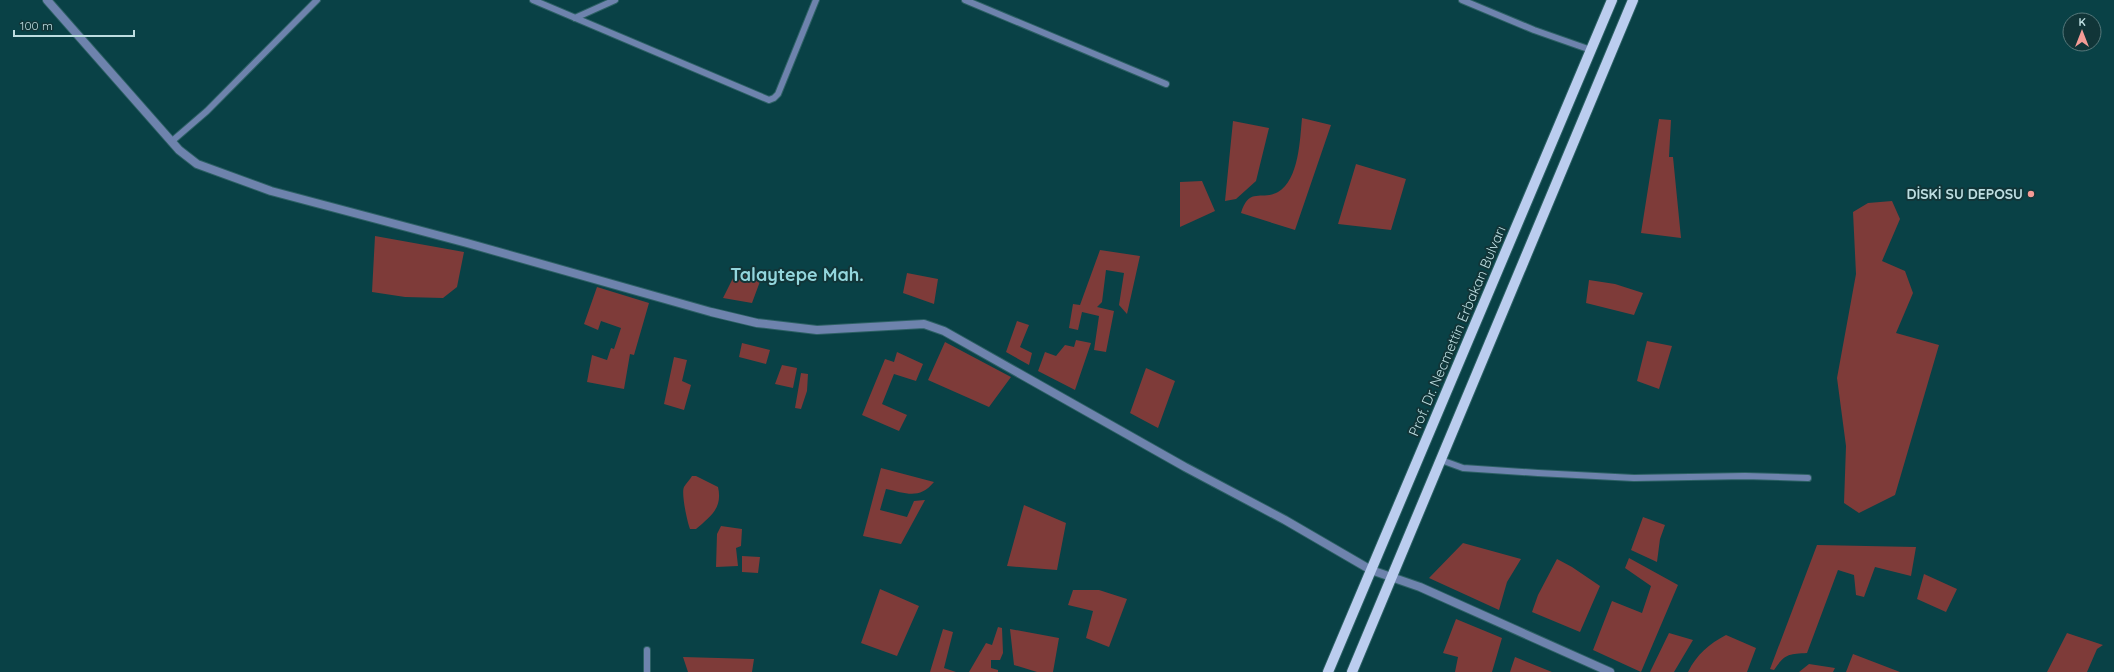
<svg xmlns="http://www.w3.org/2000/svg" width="2114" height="672" viewBox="0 0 2114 672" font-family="Quicksand,sans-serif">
<rect width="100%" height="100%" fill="#094146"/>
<path fill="#7e3b39" d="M1302,118L1331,125L1295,230L1241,213C1249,186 1262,201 1278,192C1299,180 1300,139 1302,118Z
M1659,119L1671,120L1669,157H1673L1681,238L1641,233Z
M1233,121L1269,128L1256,181L1236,199L1225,201Z
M1356,164L1406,179L1391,230L1338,224Z
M1202,181L1215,211L1180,227V182Z
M1892,201L1900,219L1882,261L1905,271L1913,293L1896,333L1939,345L1895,495L1859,513L1844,503L1846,446L1837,378L1856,274L1853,212L1868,203Z
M375,236L464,252L457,287L443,298L405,297L372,292Z
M1100,250L1140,256L1127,314L1119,305L1124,273L1106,270L1102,302L1097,307L1114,311L1106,352L1094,350L1099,316L1082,312L1078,330L1069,328L1073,304L1080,305Z
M738,268L762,276L752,303L723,298Z
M907,273L938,279L934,304L903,293Z
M1589,280L1615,284L1643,293L1634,315L1586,303Z
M597,287L649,303L634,355L630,354L624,389L587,382L592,355L607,360L611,348L614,349L621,328L601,321L598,330L584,324Z
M1017,321L1029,325L1020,347L1032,353L1029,365L1006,352Z
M1076,340L1091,343L1075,390L1038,371L1045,352L1056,356L1065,345L1074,347Z
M1647,341L1672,346L1659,389L1637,381Z
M945,342L1011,377L989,407L928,380Z
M742,343L770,350L766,364L739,357Z
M897,352L923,364L916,381L894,374L882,404L907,415L899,431L862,415L885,359L894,362Z
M674,357L687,360L682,381L691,385L684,410L664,404Z
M782,365L797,368L793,388L775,384Z
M1146,368L1175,381L1158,428L1130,413Z
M801,373L808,374L807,391L801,409L795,408Z
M881,468L934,482C919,500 906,493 886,489L880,510L907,517L914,501L925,500L901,544L863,536Z
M692,476H696L718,487C723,508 710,517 696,529H690C687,521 681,493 684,487C686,483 690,480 692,476Z
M1024,505L1066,523L1057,570L1007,566Z
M1643,517L1665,525L1660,539L1657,562L1631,550Z
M721,526L742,529L741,546L736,548L738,566L716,567L717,534Z
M1463,543L1521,559L1507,582L1499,610L1429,578Z
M1817,545L1916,547L1911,576L1875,567L1864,597L1856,595L1854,575L1838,570L1807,653C1788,654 1785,654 1774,670L1770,669Z
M742,556L760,557L758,573L742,572Z
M1629,558L1678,585L1641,672L1593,650L1612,601L1642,613L1651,586L1625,568Z
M1557,559L1572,567L1600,586L1580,632L1532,612L1538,595Z
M1924,574L1957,589L1946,612L1917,599Z
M880,589L919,606L897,656L861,643Z
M1073,590H1099L1127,599L1109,647L1086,638L1093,611L1068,605Z
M1456,619L1502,638L1492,672H1455L1458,657L1443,653Z
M998,627L1002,628L1003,653L1000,660H991V668L998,670V672H969L986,643L992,645Z
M943,629L953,632L944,668L956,672H930Z
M1010,629L1059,638L1053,672H1037L1014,665Z
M1669,633L1693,640L1674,672H1650Z
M2067,633L2103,645L2097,649L2087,672H2047Z
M1726,635L1756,648L1747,672H1688C1697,654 1709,644 1726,635Z
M1853,654L1900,672H1846Z
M683,657L754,659L752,672H688Z
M1515,657L1552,672H1510Z
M1809,664L1835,668L1833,672H1799Z"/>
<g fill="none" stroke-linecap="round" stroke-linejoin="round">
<defs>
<path id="minor" d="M533,0L769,100L774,98L778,94L816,0
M965,0L1166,84
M1462,0L1534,30L1591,50
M575,18L615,0
M171,142L207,111L317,0
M1441,460L1463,468L1538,473L1634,478L1745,476L1808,478
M647,650V672"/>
<path id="tertiary" d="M47,0L179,150L197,164L271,191L467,243L711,312L757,323L817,330L924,324L944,331L1185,467L1285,520L1371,570L1420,587L1610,672"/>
<path id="primary" d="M1328,672L1612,0
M1352,672L1633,0"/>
</defs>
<use href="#minor" stroke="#2d6065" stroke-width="8"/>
<use href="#tertiary" stroke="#2d6065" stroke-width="10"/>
<use href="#primary" stroke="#2d6065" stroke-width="12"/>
<use href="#minor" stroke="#6e83ad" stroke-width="6"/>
<use href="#tertiary" stroke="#6e83ad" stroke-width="8"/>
<use href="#primary" stroke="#bbcdef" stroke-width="10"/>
</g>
<circle fill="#f59b96" stroke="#113538" stroke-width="1.5" cx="2031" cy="194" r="4"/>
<g text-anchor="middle" stroke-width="4" stroke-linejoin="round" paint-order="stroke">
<g font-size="14" font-weight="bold" fill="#bddde0" stroke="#113538" text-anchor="end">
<text x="2023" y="199">DİSKİ SU DEPOSU</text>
</g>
<g font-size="14" fill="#bddde0" stroke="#113538">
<text transform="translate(1457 331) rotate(-67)" y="5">Prof. Dr. Necmettin Erbakan Bulvarı</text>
</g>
<g font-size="18" font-weight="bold" fill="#93d6dd" stroke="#113538">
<text x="797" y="281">Talaytepe Mah.</text>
</g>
</g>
<g transform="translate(2082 32)"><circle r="19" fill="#113538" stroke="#56787b"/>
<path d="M0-3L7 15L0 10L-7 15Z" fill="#f59b96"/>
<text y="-6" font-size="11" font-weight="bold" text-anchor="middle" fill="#bddde0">K</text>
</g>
<path d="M14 30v6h120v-6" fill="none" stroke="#bddde0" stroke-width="2"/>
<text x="20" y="30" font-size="12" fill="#bddde0" stroke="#113538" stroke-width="3" paint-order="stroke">100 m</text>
</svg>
